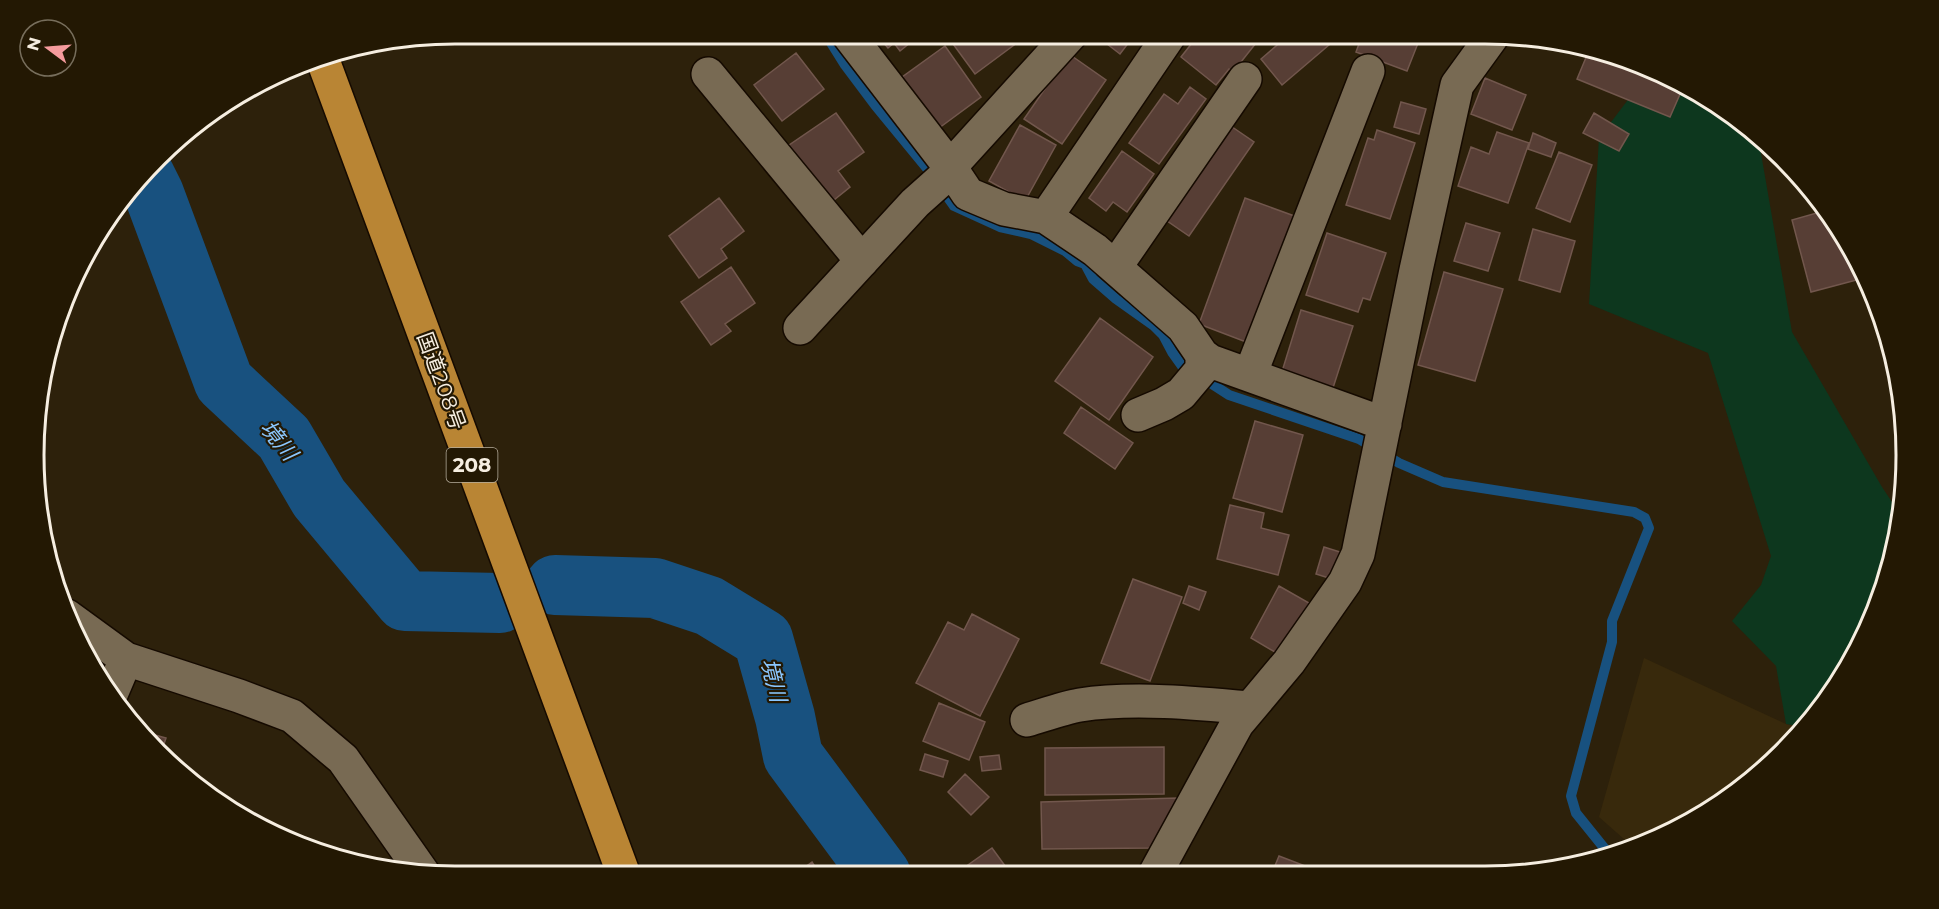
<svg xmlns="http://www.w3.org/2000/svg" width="1939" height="909" viewBox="0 0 1939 909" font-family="Montserrat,'Noto Sans JP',sans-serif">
<rect width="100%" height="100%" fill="#2d210b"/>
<path fill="#38290c" d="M1644,658L1786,724L1803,727L1741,789L1646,844L1633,847L1599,817Z"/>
<path fill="#0d371e" d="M1652,68L1718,104L1758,136L1792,332L1882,487L1900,514L1898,536L1874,615L1819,711L1803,727L1786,724L1776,666L1732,621L1761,585L1771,556L1708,353L1589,304L1599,138Z"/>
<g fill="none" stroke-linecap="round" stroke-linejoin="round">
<path stroke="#18517f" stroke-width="10" d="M825,33L845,65L875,105L930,172L954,206L1000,227L1031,234L1065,251L1077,261L1085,264L1093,279L1116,299L1154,326L1163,335L1172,352L1187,373L1212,384L1229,395L1359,439L1399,463L1443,482L1634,512L1645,518L1649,528L1612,621V642L1571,796L1576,813L1609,854"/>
<path stroke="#18517f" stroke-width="60" d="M145,176L154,194L224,382L284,438L319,498L405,601L500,603
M555,585L655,588L709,606L763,639L785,717L793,756L881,875"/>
</g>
<path fill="#573e35" stroke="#72574d" stroke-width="1.5" d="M875,33H920L921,34L900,51L894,43L888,48Z
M945,33H1023L1025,37L975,74Z
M1093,33H1136L1120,54Z
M1200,33H1264L1233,72L1229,69L1216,85L1181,57Z
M1291,33H1343L1282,85L1261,59Z
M1363,33H1422L1407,71L1356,52Z
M945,46L981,97L935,131L898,80Z
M1590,48L1645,65L1684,85L1670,117L1577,79Z
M796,53L824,89L782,121L754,85Z
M1069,54L1106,80L1062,144L1024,119Z
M1485,78L1526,95L1512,130L1471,114Z
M1190,87L1206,99L1159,164L1129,143L1164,94L1178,104Z
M1401,102L1426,109L1419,134L1394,127Z
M836,113L864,152L838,171L850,187L824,208L779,152Z
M1594,113L1629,134L1619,151L1583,133Z
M1222,120L1254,142L1189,236L1157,214Z
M1020,125L1056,145L1025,201L989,181Z
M1377,130L1415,143L1390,219L1346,205L1368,138L1374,140Z
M1497,132L1529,143L1508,203L1458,186L1471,147L1489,154Z
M1533,133L1556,143L1551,157L1528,149Z
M1122,151L1154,174L1127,212L1113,202L1106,211L1089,198Z
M1559,152L1592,165L1570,222L1536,208Z
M719,198L744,231L721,249L727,258L699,278L669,236Z
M1245,198L1300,218L1254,345L1199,324Z
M1827,210L1835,220L1864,278L1811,292L1792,220Z
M1466,223L1500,233L1488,271L1454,261Z
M1533,229L1575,241L1560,292L1519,280Z
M1327,233L1386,253L1370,300L1363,298L1358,312L1306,295Z
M731,267L755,303L725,324L731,331L711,345L681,302Z
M1444,272L1503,289L1475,381L1418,365Z
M1871,287L1874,293L1878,307L1867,304Z
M1301,310L1353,326L1331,394L1280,378Z
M1100,318L1153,357L1109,420L1055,381Z
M1081,407L1133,443L1115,469L1064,433Z
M1255,421L1303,435L1282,512L1233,498Z
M1230,505L1264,513L1261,528L1289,535L1278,575L1217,559Z
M1324,547L1340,552L1332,579L1316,574Z
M1133,579L1182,597L1150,681L1101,663Z
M1189,586L1206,592L1199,610L1183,603Z
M1279,586L1309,603L1280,655L1251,638Z
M972,614L1019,639L980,716L916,683L948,622L964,630Z
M939,703L985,722L969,760L923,741Z
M144,732L166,738L161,753Z
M1164,747V794L1045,795V748Z
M925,754L948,761L943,777L920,770Z
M999,755L1001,769L982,771L980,757Z
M965,774L989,797L971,815L948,792Z
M1177,798L1153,848L1042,849L1041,802Z
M992,848L1011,874H974L968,865Z
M1279,856L1321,872L1320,873H1272Z
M812,862L820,875H794Z"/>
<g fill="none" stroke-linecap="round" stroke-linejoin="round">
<defs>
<path id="minor" d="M847,33L950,167L968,194L1004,209L1046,217L1095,250L1183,327L1202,355L1210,361L1385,424
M708,74L862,261
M1046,217L1171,33
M1116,266L1245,79
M800,328L915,203L943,178L950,167L1072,33
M1250,375L1368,71
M1138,415L1164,404L1181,394L1202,369V355
M67,616L126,659L239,696L292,716L343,759L423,873
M112,692L126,659
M1027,720C1044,715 1063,708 1080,705C1132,697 1197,703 1250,708
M1155,874L1237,724L1289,662L1345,582L1358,554L1416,270L1457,85L1494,34"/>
<path id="highway" d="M321,55L624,875"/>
</defs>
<use href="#minor" stroke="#150a00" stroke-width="36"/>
<use href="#highway" stroke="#150a00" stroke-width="36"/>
<use href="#minor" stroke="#786a53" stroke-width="33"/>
<use href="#highway" stroke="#b98534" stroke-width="33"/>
</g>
<g text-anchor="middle" stroke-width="4.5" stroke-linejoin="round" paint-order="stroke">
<rect fill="#231803" stroke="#b7ae9e" stroke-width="1.5" x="446.5" y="448" width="51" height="34" rx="4.5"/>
<g font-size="20" font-weight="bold" fill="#f6eee1">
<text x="472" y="472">208</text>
</g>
<g font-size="21" fill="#f6eee1" stroke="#231803">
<text transform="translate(441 381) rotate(70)" y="7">国道208号</text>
</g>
<g font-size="22" font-style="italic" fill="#8bc7fe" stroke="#231803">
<text transform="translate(279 440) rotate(51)" y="8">境川</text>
<text transform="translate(774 680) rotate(76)" y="8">境川</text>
</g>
</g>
<path d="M0 0H1939V909H0ZM455 44H1485A411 411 0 0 1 1896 455V455A411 411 0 0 1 1485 866H455A411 411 0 0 1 44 455V455A411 411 0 0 1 455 44Z" fill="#231803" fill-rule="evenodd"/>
<path fill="none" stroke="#f6eee1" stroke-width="3" d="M455 44H1485A411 411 0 0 1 1896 455V455A411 411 0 0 1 1485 866H455A411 411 0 0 1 44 455V455A411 411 0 0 1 455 44Z"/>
<g transform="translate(48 48) rotate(286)"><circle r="28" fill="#231803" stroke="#776e5c" stroke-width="1.5"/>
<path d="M0-4.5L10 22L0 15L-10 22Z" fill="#f59b9d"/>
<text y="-9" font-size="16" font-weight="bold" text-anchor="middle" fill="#f6eee1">N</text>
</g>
</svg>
